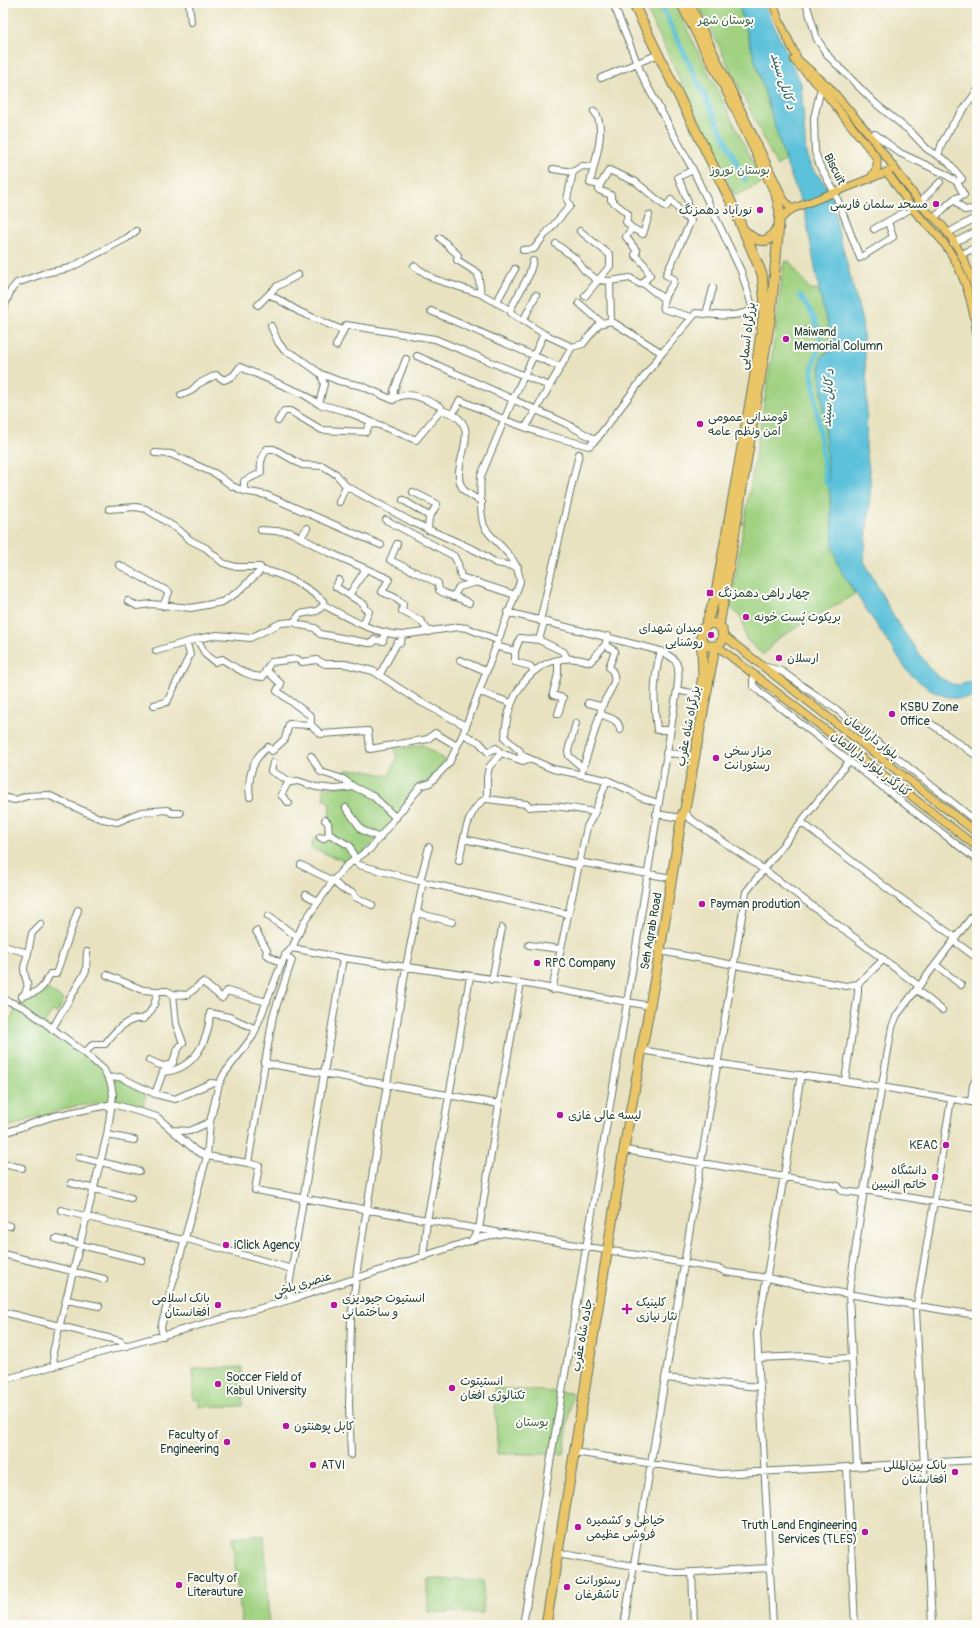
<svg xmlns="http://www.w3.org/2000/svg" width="980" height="1628" viewBox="0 0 980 1628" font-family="Pangolin,'Playpen Sans Arabic',sans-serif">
<rect width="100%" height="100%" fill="#fdfcf7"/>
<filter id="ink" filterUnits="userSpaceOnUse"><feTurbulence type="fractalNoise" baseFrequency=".025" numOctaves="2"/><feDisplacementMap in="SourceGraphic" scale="8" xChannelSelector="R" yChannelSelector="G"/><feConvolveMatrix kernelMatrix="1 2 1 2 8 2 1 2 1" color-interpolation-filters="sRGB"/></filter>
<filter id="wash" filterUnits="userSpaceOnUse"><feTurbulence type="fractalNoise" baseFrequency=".012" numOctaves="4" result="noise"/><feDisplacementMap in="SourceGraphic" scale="16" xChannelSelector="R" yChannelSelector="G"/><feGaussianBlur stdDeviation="0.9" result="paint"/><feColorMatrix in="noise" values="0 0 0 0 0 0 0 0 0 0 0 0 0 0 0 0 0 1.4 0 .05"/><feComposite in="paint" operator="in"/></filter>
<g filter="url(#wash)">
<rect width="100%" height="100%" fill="#e8e2c0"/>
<path fill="#a0d282" stroke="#60885b" d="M648,3H674L763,182L735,196L648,12Z
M698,3H738L785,160L777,166Z
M789,261L811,291L819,289L824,313L833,337L834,349L823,354L820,366L833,539C834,560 844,576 855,594L777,639L763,655L746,639L743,623L738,614L730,607L772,356L784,262Z
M423,745L449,763L424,784L391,825L354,861H344L311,848L314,838L321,840L329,829L330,803L325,800L323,788L356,785L346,776V770H362L389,776L397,758L394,749Z
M44,987L64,1000L57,1013L52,1011L45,1023L103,1068L108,1080L117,1078L147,1089L143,1107L121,1101L75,1106L3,1128V1019L10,1020L23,995Z
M242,1367L243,1406L199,1407V1399L193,1400V1369Z
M494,1388L572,1393L564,1454H498Z
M264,1535L269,1625H242L232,1538Z
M428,1579L484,1580L483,1613L428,1612Z"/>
<path fill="#5cc1da" stroke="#3e7f87" d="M738,3H763L801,83L806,154L811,167L828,188L833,201L838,230L862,321L867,385L866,448L871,484L864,561L896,621L930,669L938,677L952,684L959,685L977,680V696C950,705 928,690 908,672L842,573L833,549V539L820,366L821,356L834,349L833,337L824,313L819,289L805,213L785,160Z"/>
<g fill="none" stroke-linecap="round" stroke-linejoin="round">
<path stroke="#5cc1da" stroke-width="5" d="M660,3L745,180
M800,295C807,308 822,326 820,342C818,352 813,360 812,372L826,482L830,486L835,485"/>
</g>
</g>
<g filter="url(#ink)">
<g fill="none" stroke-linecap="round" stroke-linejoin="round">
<defs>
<path id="minor" d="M189,3L191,22
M613,3L644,80L693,170L741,271L753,309
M806,3L817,39L829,57L876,104L912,133L927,149L948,162L962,179L957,182L943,173L900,153L875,134L870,135
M601,78L659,54
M821,88L814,118L815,152L820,166L835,193L860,258L893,237L888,222
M594,111C608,127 594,163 590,183L600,185
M938,156L942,143L951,127L977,91
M553,169L573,172L582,166L593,167
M957,182L964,195L954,199L964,210L972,209L977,214
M688,202L678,177L693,170
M920,202L940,182
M935,217L954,199
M632,228L643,234L649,215
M874,229L912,208
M580,231L610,255V266L585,296
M948,233L977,217
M440,238L458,255L457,260L478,273L481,294
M953,243L977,231
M556,244L576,259L584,270L597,280L610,281
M523,250L534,249L544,236L570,206L567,199L573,172
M961,255L970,250L977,248
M414,266L434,279L481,294L510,310L511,313L544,334L572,347L583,344L599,324L611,321L662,353
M269,294L300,312L342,330
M664,299L643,283L650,275L644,264L635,255L637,251L626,237L632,228L626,222L628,214L611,200V195L599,190L600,185L609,170L636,182L666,207L671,200L684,216L691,221L666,275L674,279V282C669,290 660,300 664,309L691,317
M496,303L515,269
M579,303L602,323
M258,305L276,287L298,275
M3,310L11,290L17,283L45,273L70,268L127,238L136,231
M510,310L529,275L533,261
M431,311L560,367
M706,314L713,288
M523,321L536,295
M611,321L610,281L630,278L640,284L643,283
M271,326L278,342L284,350L296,356L321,374L339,381L362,386L393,400C408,388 426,400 441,407V410C493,424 444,466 464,490C469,495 476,498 482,502
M336,346L346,325L435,339L549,386
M417,356L565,423L596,440
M181,395L191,391L198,384L216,375L224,380L233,376L240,367L303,394L319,404L345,411L377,424
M393,400L394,390L406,359
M319,404L324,384L321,374
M453,413L460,400L505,420L543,434L589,446L596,440L662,353L696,313C713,315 734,318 750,311C756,309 758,306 765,305
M278,421L284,411H290L322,430L366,432L369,425L377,424L416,440L441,410
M526,427L572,347
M155,453L171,454L216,474L232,486L244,491L266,495L381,545
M244,491V481L261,473C260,463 261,458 267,449H274L302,465L323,466L336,474L346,486L412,522L477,551L496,563L518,567
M413,492L437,504L430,517
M403,500L429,516L428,530
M339,502L346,486
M109,509L136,507L146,509L179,530L190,540L206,548L223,563L236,567H260L261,570C281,572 309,588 323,601L324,605C348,618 374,634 402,635L459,627L467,628L497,640
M386,520L454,556L458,564L461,577L515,595
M261,530L290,532L328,552L389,579L382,592L394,597L403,604L402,611L421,621L429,632
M301,537L307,528
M397,544L390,560L438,583L439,590C449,597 458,596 469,603
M119,565L169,592L163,606
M339,580L336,587L365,605L364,608L369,611L363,625
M349,595L366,569
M453,597L459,587L477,582
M128,601L137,606L151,604L191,608L222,602L238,592L259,572L260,567
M324,605L317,611L300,614L294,622L281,623L250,638L217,635L197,639L206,655L215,662L222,659C235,667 247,677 263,677L266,670L271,662L297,659L302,662L317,660L325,664H345L373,671L419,701L466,726
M507,612L657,650C681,658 680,668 677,690L627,1003L523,1625
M540,621L579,454
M294,622L300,625L315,628L320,634L369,643H373L374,640L383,641L385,632
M544,622L539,640L564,652L567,659
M608,636L605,645L590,662C538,646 506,692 505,738L520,751L521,755L553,769L607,780L631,791L640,797L658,803
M495,646L515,651V662L530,666L534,671
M156,651L197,639
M515,651L520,638L539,640
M661,651C653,677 653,703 657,730H670
M460,660L486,671
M763,666L781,671L836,709L977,822
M266,670L281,684L277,691L311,716V725
M380,674L397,643L401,642L402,635
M753,674V685L760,692L977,860
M677,690L700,695
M480,692L511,703
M588,703L600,706L602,715C610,718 619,719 620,730
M154,705L167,702L190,655L187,643
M558,714L563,698L553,695V693L558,674V660
M927,721L977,756
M576,723L568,751L569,756L583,768
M463,734L479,742L488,752L496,748L501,753
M666,753L690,755
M311,756L321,772L343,779L354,787
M529,759L523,761L501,753L489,767L487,777V799L526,804L529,807C552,804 572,808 595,812L607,780
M273,763L271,771L291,782L298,781L316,787L335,789L354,787L373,796L396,818
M581,774L601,711C603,695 624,682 609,667L615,651L605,645
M3,797L15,800L27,796L48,795L99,818L117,822L141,812L167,810L172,813H180
M250,797C247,779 252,758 268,747L272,751L285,739L289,724L311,725L321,734L368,731L370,749L428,739L435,733L457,746
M289,803L281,795L289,781
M346,808L362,830L380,838
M684,809L689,818L763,869L919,986
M656,814L681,818
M801,822L892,892L956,938
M329,834L350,846L355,860
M320,837L323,839L329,834L328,823L325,820
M464,839L579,865L584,863L672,878
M354,861L359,865L423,882L568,914
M459,861C464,839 466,811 486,798
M301,865L333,881L342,889L353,893L355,897L372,905
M420,881L429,847
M306,895L318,902
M417,913L452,922
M268,916L296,936
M256,931L267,950L266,954L282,964
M954,941L977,958
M529,945L560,949
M3,946L28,953C27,958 24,964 24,969C24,982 33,983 22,997
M292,948L343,958L521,983L650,1006
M660,951L846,986L858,984
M28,953L32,933L41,924
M285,955L292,960L273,1016L248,1163L259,1166L255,1190L496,1232
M936,965L961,985
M492,980L502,928
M552,990L587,827L595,812
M917,990L942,1010
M173,994L187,995L203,982L222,998L227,991L267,1002
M22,996C40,992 42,990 50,974H56L78,910
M3,999L25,1008L85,1053L104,1070L111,1084L113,1095L107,1135L53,1352L54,1366
M52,1029L86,971L87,952
M641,1050L758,1070L845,1081L977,1103
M85,1053L93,1044H105C114,1032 127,1017 143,1019C152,1013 156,1002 157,991L143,990L107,975
M149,1060C157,1064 165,1069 173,1063C175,1055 177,1048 183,1043L176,1024L173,994L167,991H157
M264,1063L499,1104
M109,1078L120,1077L155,1094L175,1099L211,1083L219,1084
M845,1081L858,993V984L884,959
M155,1094L163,1072C194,1070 209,1041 210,1013L229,1017L256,1029
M971,1102L973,1085L977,1078
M172,1130L190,1131L210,1122
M107,1135L134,1140
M3,1136L7,1132L54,1116L113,1104L157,1117L196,1151L207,1156L248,1163
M625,1150L838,1186L842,1191L860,1193L864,1190L977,1209
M79,1157L139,1171
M3,1164L22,1168
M71,1183L131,1198
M61,1210C102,1221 142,1230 183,1240
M3,1224L10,1226
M184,1238L292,1269
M56,1239L142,1260
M471,1241L479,1229L499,1104L521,983
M3,1254L104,1279
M423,1257L427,1221L470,977
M293,1299L288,1292L343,958
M67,1300L99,1306
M3,1312L120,1341L126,1346
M163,1336L161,1327L207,1156L210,1122L219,1084L224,1074L253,1036L285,955L292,948L304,922L333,881L346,866L370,849L421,786L430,783L449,763L463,734L520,582C518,555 499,548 485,528C480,520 480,486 481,476L513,399L544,334
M758,1358L806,1356L829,1359L852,1358
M665,1378L759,1387
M3,1380L293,1299L482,1237L504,1233L721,1269L725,1272L768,1278L813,1288L943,1310L977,1315
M574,1452L720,1474L977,1460
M351,1455L349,1405L351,1319L357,1270L406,967L423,882
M857,1466L849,1293L864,1190L892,1027L897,1015L977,910
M847,1467L855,1625
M557,1553L676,1573L770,1568
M692,1572L694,1625
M624,1625L746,892L849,761
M773,1625L757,1334L801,1075
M932,1625L916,1310L951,1100"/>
<path id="major" d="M690,3L784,200L792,209
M773,3L779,20L798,60L829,87L870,135L926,211C952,229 969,266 977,296
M794,60L821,88L877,158V168L870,179
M887,173C897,184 903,196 912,208C922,220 934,230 943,242C964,269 974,306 977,339
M780,219L792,209L889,171
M724,636L977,833
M717,646L977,847"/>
<path id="highway" d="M633,3L732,204L762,274L765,305L756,369L715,598L706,624
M681,3L730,97L776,194L780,212L771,314L719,626
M746,232C753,239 758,242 768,240L777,229
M699,703L703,674L701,630L709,623L716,624L722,629L723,640L717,646H707L701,641
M546,1625L629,1119L660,951L682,815L685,809L715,647"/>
</defs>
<use href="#minor" stroke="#657765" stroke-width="8"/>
<use href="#major" stroke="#657765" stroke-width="9"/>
<use href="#highway" stroke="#657765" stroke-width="11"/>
<use href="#minor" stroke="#fff" stroke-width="6"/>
<use href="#major" stroke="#ebc669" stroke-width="7"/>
<use href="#highway" stroke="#ebc669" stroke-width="9"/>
</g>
</g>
<g fill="#b5179e" stroke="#fdfcf7" stroke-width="1.5">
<circle cx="936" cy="204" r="4"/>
<circle cx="760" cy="210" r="4"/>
<circle cx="786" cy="339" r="4"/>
<circle cx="700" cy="424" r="4"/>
<rect x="706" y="589" width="8" height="8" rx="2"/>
<circle cx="746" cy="617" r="4"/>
<circle cx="711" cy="635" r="4"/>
<circle cx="779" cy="658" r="4"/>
<circle cx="892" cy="714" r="4"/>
<circle cx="716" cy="758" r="4"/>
<circle cx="702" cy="904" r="4"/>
<circle cx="537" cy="963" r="4"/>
<circle cx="560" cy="1115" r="4"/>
<circle cx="946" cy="1145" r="4"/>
<circle cx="935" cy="1177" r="4"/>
<circle cx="226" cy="1245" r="4"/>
<circle cx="218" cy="1305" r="4"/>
<circle cx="334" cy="1305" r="4"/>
<path d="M625 1303h4v4h4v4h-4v4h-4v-4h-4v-4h4z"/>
<circle cx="218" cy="1384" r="4"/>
<circle cx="452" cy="1388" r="4"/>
<circle cx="286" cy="1426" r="4"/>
<circle cx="227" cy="1442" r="4"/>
<circle cx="313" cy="1465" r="4"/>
<circle cx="955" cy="1472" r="4"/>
<circle cx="578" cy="1527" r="4"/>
<circle cx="865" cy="1532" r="4"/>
<circle cx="179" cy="1585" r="4"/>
<circle cx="567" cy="1587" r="4"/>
</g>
<g text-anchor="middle" stroke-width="4" stroke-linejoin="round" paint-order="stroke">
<g font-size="12" fill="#3f6248" stroke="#fdfcf7">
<text x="726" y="24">بوستان شهر</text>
<text x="740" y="174">بوستان نوروز</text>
<text x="532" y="1426">بوستان</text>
</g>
<g font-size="12" fill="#1f3d34" stroke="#fdfcf7">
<text transform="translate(835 169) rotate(63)" y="4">Biscuit</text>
<text transform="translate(747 336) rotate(-83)" y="4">بزرگراه آسمایی</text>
<text transform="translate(688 726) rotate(-79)" y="4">بزرگراه شاه عقرب</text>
<text transform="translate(872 737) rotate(38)" y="4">بلوار دارالامان</text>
<text transform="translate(871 764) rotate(38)" y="4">کنارگذر بلوار دارالامان</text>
<text transform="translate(651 931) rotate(-80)" y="4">Seh Aqrab Road</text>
<text transform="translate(302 1284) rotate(-17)" y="4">عنصری بلخی</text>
<text transform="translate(582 1335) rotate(-80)" y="4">جاده شاه عقرب</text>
</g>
<g font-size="12" fill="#1f3d34" stroke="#fdfcf7" text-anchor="start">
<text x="928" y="208" text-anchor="end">مسجد سلمان فارسی</text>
<text x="752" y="214" text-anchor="end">نورآباد دهمزنگ</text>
<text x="794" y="336">Maiwand<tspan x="794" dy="14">Memorial Column</tspan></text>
<text x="708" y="421">قومندانی عمومی<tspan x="708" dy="14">امن ونظم عامه</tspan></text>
<text x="718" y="597">چهار راهی دهمزنگ</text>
<text x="754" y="621">بریکوت پُست خونه</text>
<text x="703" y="632" text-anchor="end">میدان شهدای<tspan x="703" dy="14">روشنایی</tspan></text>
<text x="787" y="662">ارسلان</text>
<text x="900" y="711">KSBU Zone<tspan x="900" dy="14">Office</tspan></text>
<text x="724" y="755">مزار سخی<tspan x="724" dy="14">رستورانت</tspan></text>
<text x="710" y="908">Payman prodution</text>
<text x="545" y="967">RPC Company</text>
<text x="568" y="1119">لیسه عالی غازی</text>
<text x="938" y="1149" text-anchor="end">KEAC</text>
<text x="927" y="1174" text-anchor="end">دانشگاه<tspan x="927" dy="14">خاتم النبیین</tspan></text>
<text x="234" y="1249">iClick Agency</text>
<text x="210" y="1302" text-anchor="end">بانک اسلامی<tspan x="210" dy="14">افغانستان</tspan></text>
<text x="342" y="1302">انستیوت جیودیزی<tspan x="342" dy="14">و ساختمانی</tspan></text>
<text x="636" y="1306">کلینیک<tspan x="636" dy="14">نثار نیازی</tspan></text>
<text x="226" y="1381">Soccer Field of<tspan x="226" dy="14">Kabul University</tspan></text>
<text x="460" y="1385">انستیتوت<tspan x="460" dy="14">تکنالوژی افغان</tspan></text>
<text x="294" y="1430">کابل پوهنتون</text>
<text x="219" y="1439" text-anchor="end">Faculty of<tspan x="219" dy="14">Engineering</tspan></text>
<text x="321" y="1469">ATVI</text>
<text x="947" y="1469" text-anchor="end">بانک بین‌المللی<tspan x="947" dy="14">افغانستان</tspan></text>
<text x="586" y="1524">خیاطی و کشمیره<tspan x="586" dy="14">فروشی عظیمی</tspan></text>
<text x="857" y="1529" text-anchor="end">Truth Land Engineering<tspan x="857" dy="14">Services (TLES)</tspan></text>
<text x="187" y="1582">Faculty of<tspan x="187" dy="14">Literauture</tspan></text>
<text x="575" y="1584">رستورانت<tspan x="575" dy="14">تاشقرغان</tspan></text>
</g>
<g font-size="13" font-style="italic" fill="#2e5e5e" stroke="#fdfcf7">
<text transform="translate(784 81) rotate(73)" y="5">د کابل سيند</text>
<text transform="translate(827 398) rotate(-87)" y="5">د کابل سيند</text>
</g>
</g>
<rect width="980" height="1628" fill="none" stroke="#fdfcf7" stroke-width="16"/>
</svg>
